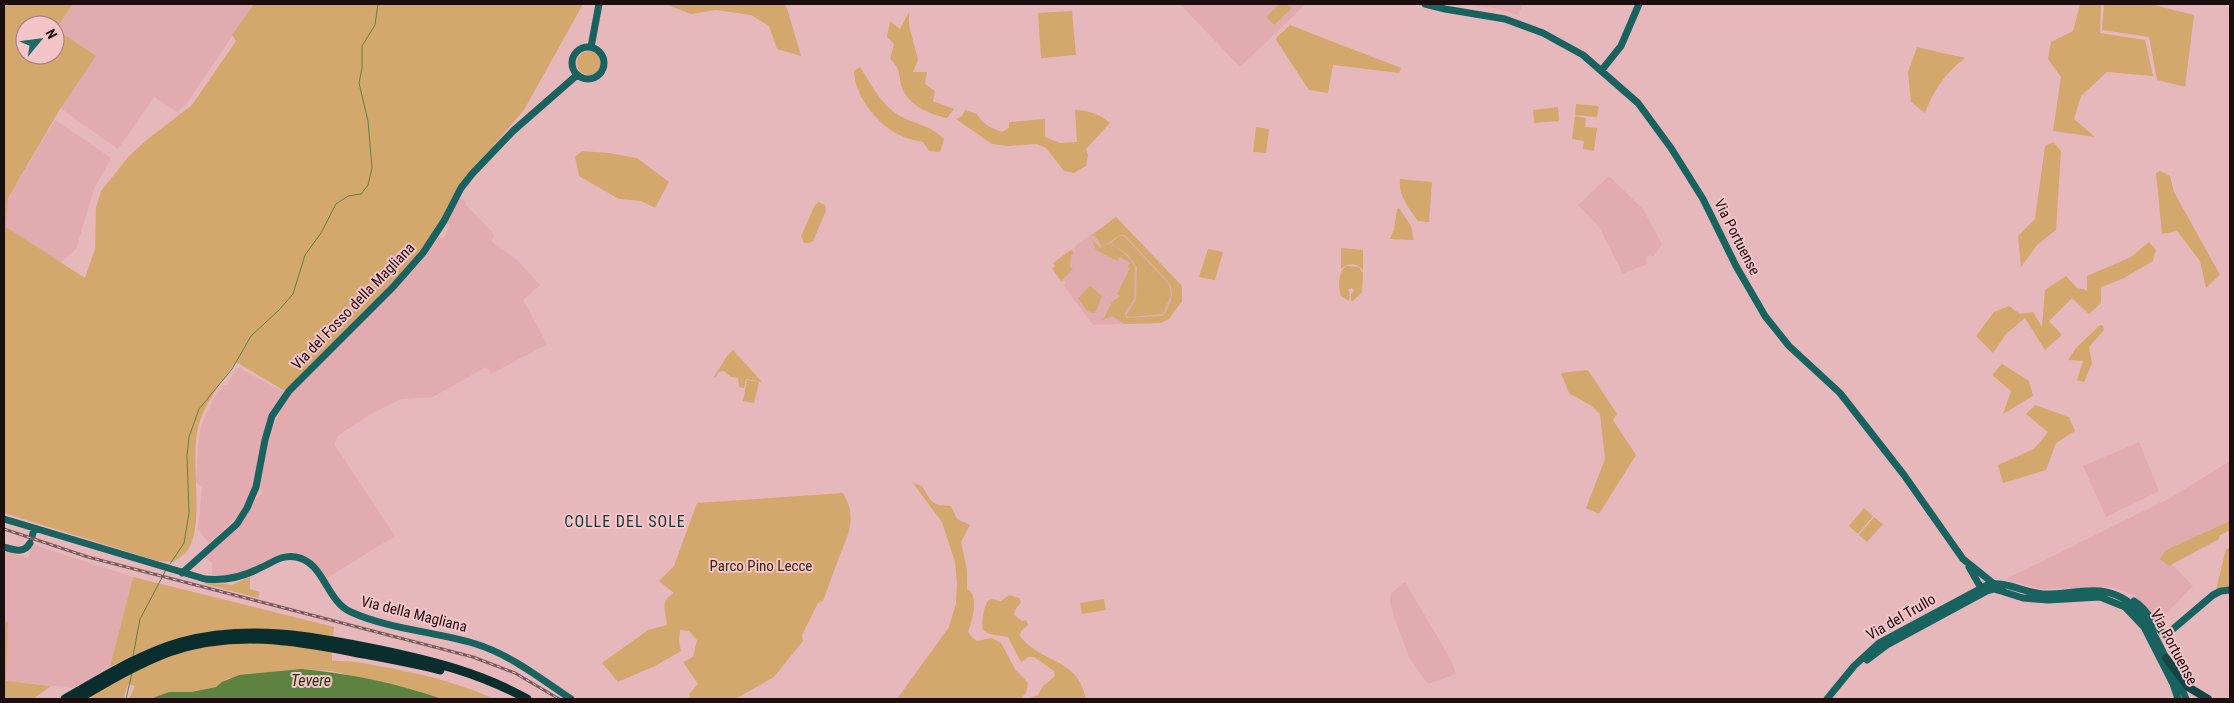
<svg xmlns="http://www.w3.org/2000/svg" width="2234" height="703" viewBox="0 0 2234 703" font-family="'Roboto Condensed',sans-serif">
<rect width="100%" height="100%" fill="#e6b8bc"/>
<path fill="#e2abb0" d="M73,4H254L187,103L177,112L154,97L118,149L60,108L94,58L56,29Z
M1180,4H1306L1240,67Z
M1460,4H1523L1518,15L1494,8Z
M55,120L111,158L94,189L76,249L60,263L6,227L8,198Z
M1609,176L1643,209L1662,244L1654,256L1649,255L1646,258L1647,264L1623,274L1599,227L1578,205Z
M459,198L466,201V205L494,234L492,242L518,261L540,285L523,300L547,344L491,374L486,367L433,397L401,399L374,412L337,436L335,445L395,536L327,578L314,562L307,556L291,552L284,553L236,575H212V563L204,556L242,523L256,499L262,494L260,482L273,428L279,412L290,395L401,283L427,255L439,237L443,239L450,225L447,223Z
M1116,217L1182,286V301L1169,319L1160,323L1093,325L1064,286L1065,281L1061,282L1052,268L1055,266L1053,263L1072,249L1075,251V246Z
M237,367L284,392L266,423L251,491L241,513L209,543L198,529L202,488L196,482L198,444L201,426L208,410L217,392L223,385H227Z
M2139,442L2159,491L2106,517L2083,466Z
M2230,461V521L2166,550L2167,559L2193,586L2160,620L2134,595L2113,587L2040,589L2006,579L2172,497Z
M32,544L133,577L110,667L73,688L5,681L8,622H4V551L28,558Z
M1405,582L1450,658L1456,674L1428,684L1410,659L1393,615L1390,602L1391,593Z"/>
<path fill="#d4a76d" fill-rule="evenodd" d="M4,4H73L56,29L96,56L60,109L8,198L6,227L85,278L95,249L96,208L101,191L129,156L149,138L192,105L236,41L232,35L254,4H583L524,110L464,180L432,239L419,255L285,391L236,362C221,382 204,404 198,428C190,464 204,517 190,546C188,552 179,558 174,562L158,561L4,513ZM25,25H55V55H25Z
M665,4H784L787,8L801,56L777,49L769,26L751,15L716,10L691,14Z
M1280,4H1287L1292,8L1274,25L1266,17Z
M2080,4H2101L2100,33L2145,40L2153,76L2107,72L2081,96L2074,119L2095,137L2053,131L2061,77L2048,59L2051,42L2073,31Z
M2104,4H2150L2194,15L2185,87L2157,80L2149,37L2102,30Z
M1072,11L1076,55L1041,58L1038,13Z
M909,12V25L918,60L913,72H927L925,84L935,91L933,101L954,109L947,118C930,114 909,106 902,88C898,75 902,70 890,59L894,44L887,37L890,21L900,29Z
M1290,25L1401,68L1399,73L1333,65L1328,93L1309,90L1276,40L1277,37Z
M1917,47L1965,58C1946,72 1933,91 1925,113L1911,102L1908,72Z
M577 63a12 12 0 1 1 24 0a12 12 0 1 1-24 0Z
M860,67C873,87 883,109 906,119C922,126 929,125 944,139L940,152L929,151L923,142C917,141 910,139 904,137C879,127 855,98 854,71Z
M1576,104L1599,106L1597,117L1575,115Z
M1558,107L1559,121L1534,123L1533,110Z
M965,110L977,114C983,125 992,128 1002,132L1009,128V122L1045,119V137L1060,143L1077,142L1075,110C1090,111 1098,113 1110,123L1086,149L1088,155L1086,166L1074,173L1064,171L1046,148L1037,144L1007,146L992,144L956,119L962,116Z
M1575,116L1586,118L1585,127L1597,128L1594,151L1583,149L1584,141L1572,139Z
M1256,127L1269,129L1266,153L1253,152Z
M2053,142L2061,151L2056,230L2037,245L2021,267L2018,236L2035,219L2045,146Z
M582,151L609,153L637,158L669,182L655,208L641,201L619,199L579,176L575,157Z
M2160,171L2170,176L2174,192L2220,275L2206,288L2200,261L2177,231L2162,234L2156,173Z
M1400,179L1432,182L1429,222L1418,221C1409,208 1398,196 1400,179Z
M819,202L825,205L826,211L813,241L809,243H804L801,236L815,205Z
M1399,208L1411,226L1414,240L1390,239L1394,229L1397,209Z
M1116,217L1182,286V301L1169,319L1160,323L1125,324L1112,316L1100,321L1104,318L1112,302L1120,296L1117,294L1130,268L1128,267L1130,263L1120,257L1117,261L1096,250L1091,238L1100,248L1110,243L1124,253L1135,266L1134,299L1125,312L1126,318L1162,316L1166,312L1171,301L1172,293L1170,284L1125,235H1120L1102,247L1095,236H1091Z
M1119,236H1124L1169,284L1171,294L1163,314L1130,317L1126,316L1136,300L1137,267L1128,255L1111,243Z
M2149,242L2156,250L2153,261L2122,279L2101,287V303L2089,314L2072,298L2049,321L2062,335L2045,350L2025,318L2006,334L1993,353L1976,336L1994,312L2009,306L2020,314L2033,312L2042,327L2045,290L2066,276L2077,288L2087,290V276L2131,257Z
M1341,248L1363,250V270C1358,263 1347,262 1341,269Z
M1208,249L1223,252L1215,280L1199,277Z
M1071,250L1074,253L1071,255L1070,267L1073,269L1061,281L1052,268L1055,266L1053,263Z
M1346,266L1359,267L1363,273L1362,292L1353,301H1351V294L1354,291L1352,288L1348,290L1350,294L1349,301L1341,296C1338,287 1338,272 1346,266Z
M1090,286L1102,296L1095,313L1087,311L1078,298Z
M2100,325L2103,326L2104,330L2089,347L2092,363L2084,382L2077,380L2083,361L2068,360L2076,348Z
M733,350L762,382L746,379L744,388L739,387L738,378L731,377L724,371L719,372L715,378L714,377L727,356Z
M2002,364L2029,381L2033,396L2003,414L2011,391L1992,375Z
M1588,370L1617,414L1613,420L1636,455L1599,514L1586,508L1605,459L1600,414L1590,405L1569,393L1561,373Z
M747,380L759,382L754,403L743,401Z
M2035,405L2069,417L2075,431L2056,443L2046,470L2003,483L1998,465L2034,449L2048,432L2026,414Z
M913,483L922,486C932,502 930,505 951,506L957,519L970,525L961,542L967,570V589C980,595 972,621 968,632C978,646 979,639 992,638L1001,643L1015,669L1028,683L1026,693L1020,699H897L949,627L956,603L957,583L955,562L942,522Z
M843,493C858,518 848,535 838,560C833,574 828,587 823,601L818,603L802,635L803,641L774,677L737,698L691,699L689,694L698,684L683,662L693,657L697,640L689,631L680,630L679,641L681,651L655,666L618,682L602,663L648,630L667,625C666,612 659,601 674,593L659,581L674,566L697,503Z
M1864,508L1873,516L1858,534L1849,526Z
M1874,517L1883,524L1867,542L1859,535Z
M2230,521V534L2228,531L2219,536V539L2169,566L2160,559L2166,550Z
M2230,548V587L2216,590L2226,549Z
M133,577L334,627L333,638C248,621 188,626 110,667Z
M250,577V589L260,592L258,598L205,584L206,582L232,585Z
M1009,595L1019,598L1021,602L1015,610L1014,615L1022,621L1026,620L1028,625L1021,631L1020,636C1041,664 1078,657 1086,699H1028L1038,695L1043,686L1055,676L1054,671L1034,657H1029L1021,662L1008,637C1000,635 991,636 984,631C980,627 984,603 989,600C992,598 997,601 1001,601Z
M1104,599L1106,610L1082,614L1080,603Z
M4,622H8L6,681L51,686L33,699H4Z
M229,643H273L332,652V661C347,660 363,663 378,666C418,673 457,682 494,699H442L419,691L331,671L301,669L249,674L227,679L216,687L191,692H169L150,699H129L135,686L128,684L123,699H84C109,685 134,670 161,659C183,651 206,647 229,643Z"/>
<path fill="#5e8240" d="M301,669C347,673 397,683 442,699H150L169,692H191L216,687L222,682L239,675Z"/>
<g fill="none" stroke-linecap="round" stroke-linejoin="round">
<path stroke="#5e8240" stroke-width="1" d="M170,564L184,543L189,513L187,456L189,437L199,409L232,369L251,336L279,310L293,294L305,255L321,233L336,204L348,196L361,194L368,185L372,168L368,121L359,83L362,68V46L375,25L378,4
M133,656L140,619L166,570
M126,699L132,673"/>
<path stroke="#186260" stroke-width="7" d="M1425,4L1445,9L1505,19L1543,33L1583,55L1638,103L1671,148L1703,199L1736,266L1765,316L1789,346L1840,393L1904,475L1963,559L2004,592L2023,598L2048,600L2100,597L2125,607L2144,627L2173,684L2178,699
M572 63a16 16 0 1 1 32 0a16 16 0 1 1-32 0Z
M591,47L599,4
M1601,71L1621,46L1639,4
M4,519L205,579C225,581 243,577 260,568C272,563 282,554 296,557C324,562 326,601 351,612C388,629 437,632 476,644C511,655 541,679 571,699
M32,537L34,529
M4,547C14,550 24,554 30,543
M1969,567L1981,588
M182,573L237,524L247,508L256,487L265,440L272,416L289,391L393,287L423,253L444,221L461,188L472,174L513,131L577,75
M2134,601C2149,609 2156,631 2166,635L2213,595L2221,591L2230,590
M1867,660L1887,645L1987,591L1994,589L2002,591
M1827,699L1854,666L1879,643L1987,585C2005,580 2024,593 2043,594C2062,595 2081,589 2100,591C2136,595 2150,625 2164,654C2172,669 2180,684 2186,699"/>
<path stroke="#144544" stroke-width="8" d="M2166,658L2188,687L2208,699"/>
<path stroke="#092e2d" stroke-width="9" d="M65,699C102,678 139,654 181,642C248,624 313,636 380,650C432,661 481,673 527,699
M78,699C107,682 137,664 169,652C234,630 293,640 358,653C385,658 413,663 440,670"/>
<defs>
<path id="rail" d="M4,529L88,557L473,657L515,673L559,699"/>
</defs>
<use href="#rail" stroke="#775a5c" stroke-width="3"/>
<use href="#rail" stroke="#f4c4c8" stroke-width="1" stroke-dasharray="4" stroke-linecap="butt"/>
</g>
<g text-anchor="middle" stroke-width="4" stroke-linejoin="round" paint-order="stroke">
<g font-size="15" fill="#1c0d0e" stroke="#f4c4c8">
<text transform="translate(1737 237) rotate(63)" y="5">Via Portuense</text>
<text transform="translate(353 306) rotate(-46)" y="5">Via del Fosso della Magliana</text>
<text transform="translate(414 614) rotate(14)" y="5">Via della Magliana</text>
<text transform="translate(1901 617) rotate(-30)" y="5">Via del Trullo</text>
<text transform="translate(2174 647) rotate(62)" y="5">Via Portuense</text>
</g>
<g font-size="15" fill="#3b2608" stroke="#f4c4c8">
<text x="761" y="571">Parco Pino Lecce</text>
</g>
<g font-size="16" letter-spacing="1" fill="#133635" stroke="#f4c4c8">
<text x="625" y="527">COLLE DEL SOLE</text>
</g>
<g font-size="16" font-style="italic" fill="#1e3605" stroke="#f4c4c8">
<text x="311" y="686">Tevere</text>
</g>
</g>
<rect width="2234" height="703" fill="none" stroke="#1c0d0e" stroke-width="10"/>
<g transform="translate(40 40) rotate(61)"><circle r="24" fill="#f4c4c8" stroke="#9e7b7e"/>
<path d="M0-4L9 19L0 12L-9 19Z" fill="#1f6b69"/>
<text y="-8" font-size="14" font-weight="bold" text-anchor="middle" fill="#1c0d0e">N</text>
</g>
</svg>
